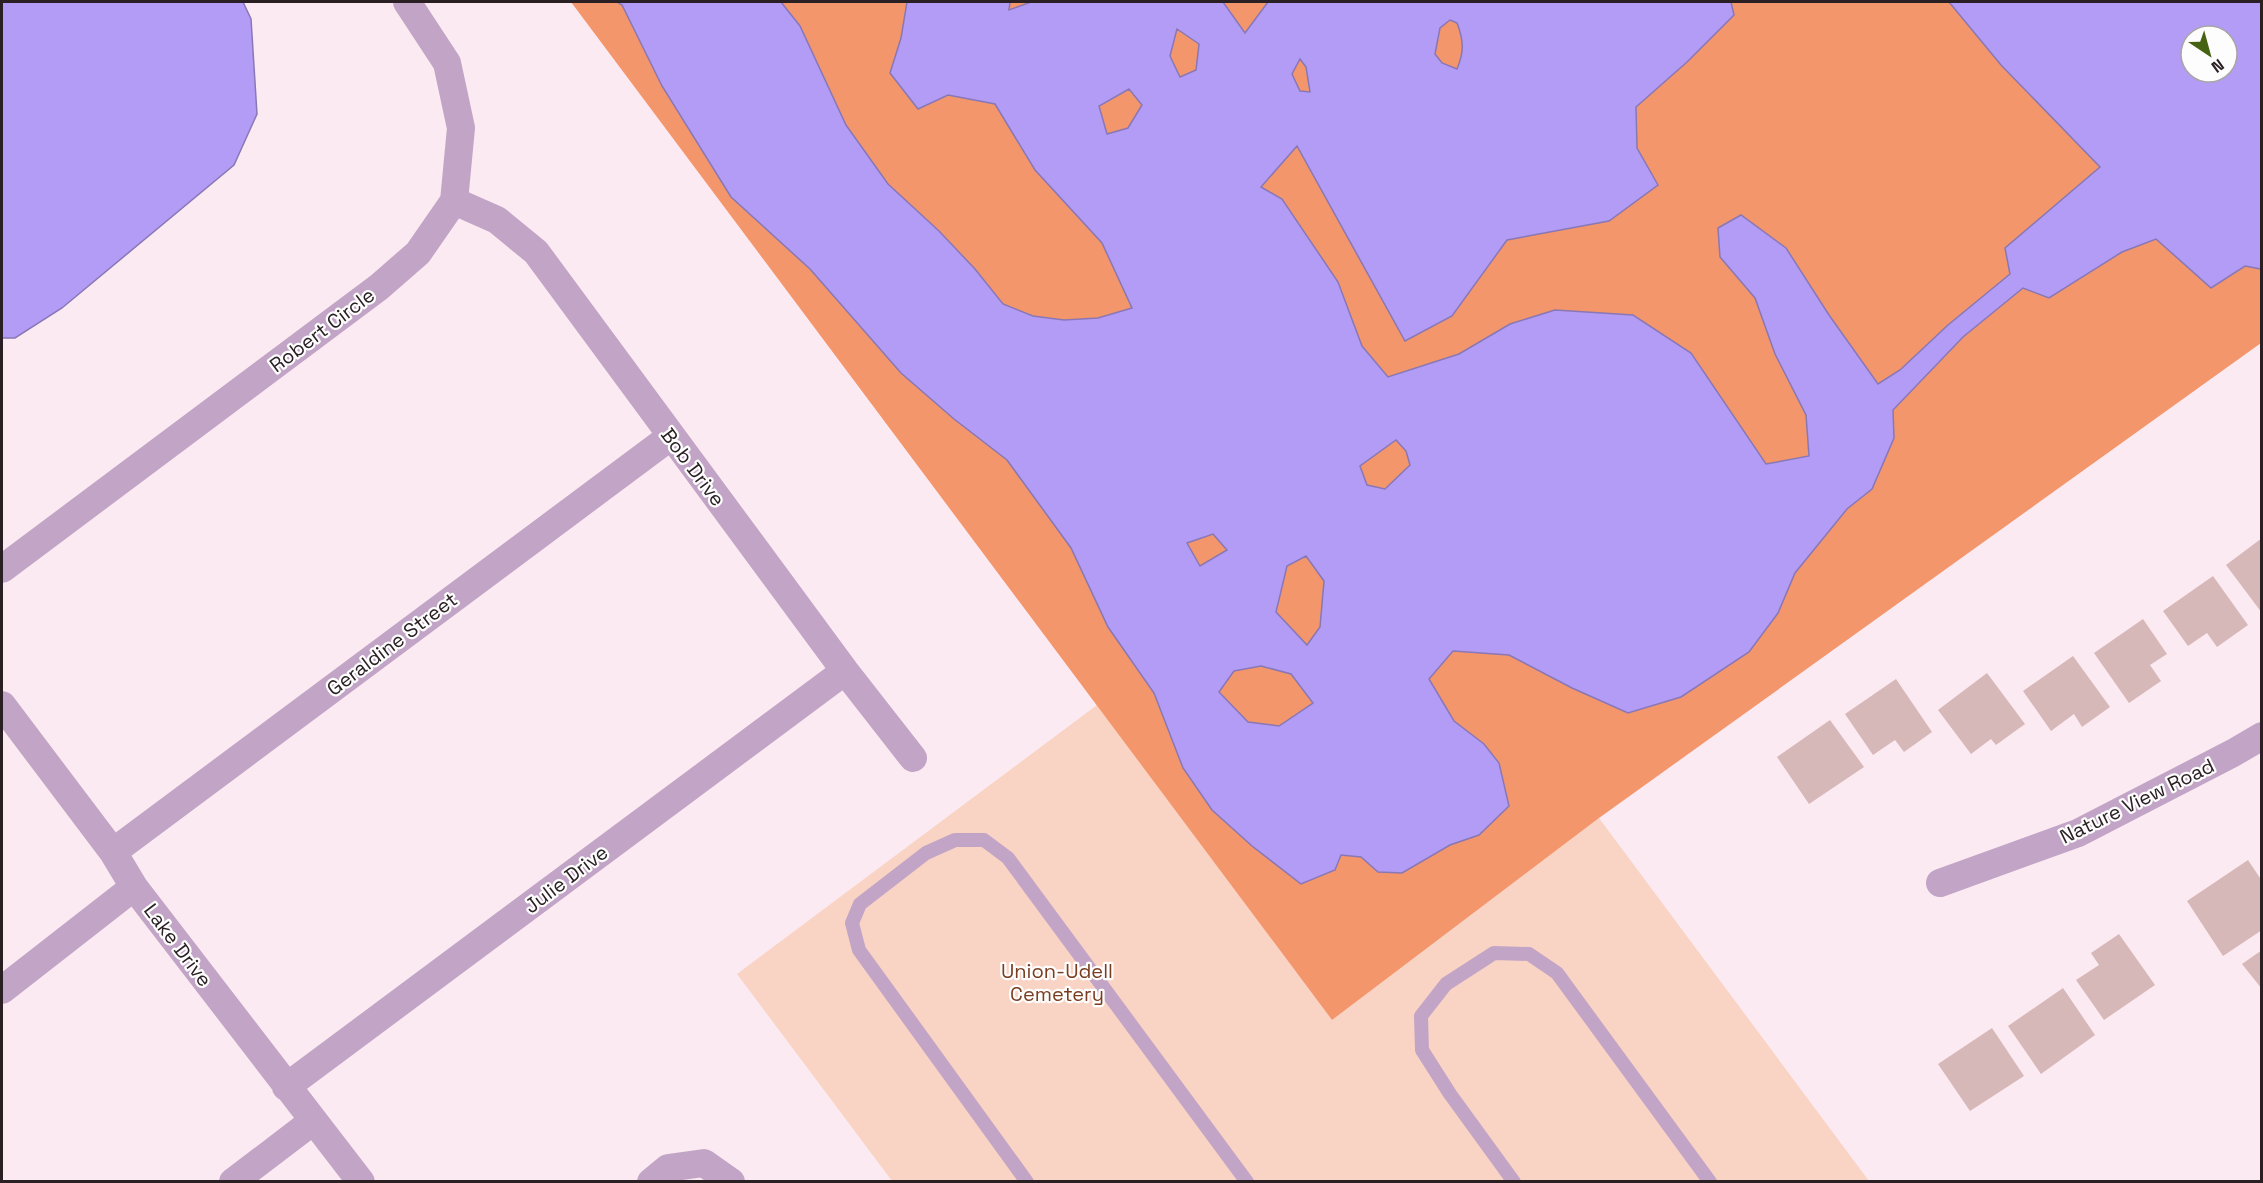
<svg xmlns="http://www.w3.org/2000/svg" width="2263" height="1183" viewBox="0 0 2263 1183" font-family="'Space Grotesk',sans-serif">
<rect width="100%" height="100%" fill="#fceaf2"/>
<path fill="#f9d4c4" d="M1097,705L1332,1020L1599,818L1869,1181H892L737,974Z"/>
<path fill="#f4966b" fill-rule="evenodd" d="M571,2H2261V343L1599,818L1332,1020ZM2191,36H2227V72H2191Z"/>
<path fill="#b29cf5" stroke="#8977b6" stroke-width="1.5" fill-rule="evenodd" d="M2,2H243L251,19L257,114L234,165L62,308L15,338H2Z
M617,2H781L800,26L846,125L888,184L939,231L975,269L1003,304L1033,316L1064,320L1098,318L1132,308L1102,243L1035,170L995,104L948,95L918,109L890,73L901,38L907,2H1010L1009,10L1031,2H1223L1245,33L1268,2H1731L1734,15L1687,62L1636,107L1637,148L1658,185L1609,221L1507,240L1452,316L1405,341L1297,146L1261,187L1282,199L1338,282L1362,346L1388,377L1459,354L1510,324L1555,310L1633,315L1691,353L1766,464L1809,456L1806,415L1775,354L1755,298L1720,257L1718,228L1741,215L1786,248L1829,315L1878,384L1900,370L1948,325L2010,274L2005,248L2100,167L2001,65L1949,2H2261V269L2245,266L2211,288L2156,239L2122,252L2049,298L2023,288L1963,337L1893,410L1894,438L1872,489L1847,509L1795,573L1778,613L1749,652L1681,697L1628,713L1572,688L1509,655L1453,651L1429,679L1454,721L1484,744L1499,763L1509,806L1479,835L1450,845L1402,873L1378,872L1361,857L1341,855L1335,870L1301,884L1252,846L1212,810L1183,768L1154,693L1108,627L1071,548L1007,460L954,419L901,373L810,269L731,197L662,86L622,5ZM1450,20L1457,23C1464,41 1464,52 1457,69L1442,63L1435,54L1440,28ZM1177,29L1199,44L1196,70L1180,77L1170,56ZM2191,36H2227V72H2191ZM1300,59L1306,67L1310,92L1300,91L1292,74ZM1129,89L1142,105L1128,128L1107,134L1099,106ZM1396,440L1406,451L1410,465L1385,489L1367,485L1360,466ZM1213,534L1227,550L1200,566L1187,543ZM1306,556L1324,581L1320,627L1307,645L1276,612L1287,566ZM1261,666L1291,674L1313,703L1279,726L1248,722L1219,692L1234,671Z"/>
<path fill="#d7b8b8" d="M2262,538V613L2226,565Z
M2213,576L2248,625L2217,647L2207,633L2188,646L2163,611Z
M2143,619L2167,654L2150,665L2161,681L2129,703L2094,653Z
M2073,656L2110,707L2082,727L2074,714L2051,731L2023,691Z
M1987,673L2025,724L1996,745L1991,739L1971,754L1938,710Z
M1896,679L1932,732L1904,752L1895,740L1873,755L1845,714Z
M1830,720L1864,767L1809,804L1777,757Z
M2248,860L2262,881V930L2223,956L2187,901Z
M2119,934L2155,985L2104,1020L2076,980L2099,965L2091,953Z
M2262,950V989L2242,964Z
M2063,988L2095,1035L2041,1074L2008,1026Z
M1992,1028L2024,1076L1970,1111L1938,1064Z"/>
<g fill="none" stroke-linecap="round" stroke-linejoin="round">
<path stroke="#c2a5c6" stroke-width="14" d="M1027,1182L859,950L852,923L860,904L926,853L955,840H984L1008,858L1247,1182
M1514,1182L1450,1094L1422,1050L1421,1016L1446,984L1494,953L1529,954L1557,973L1710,1182"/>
<path stroke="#c2a5c6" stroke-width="28" d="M454,201L497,220L536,252L845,671L913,758
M2,569L379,287L418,253L454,201L461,128L447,63L407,2
M2,705L113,852L134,887L361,1182
M113,852L670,437
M1940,883L2078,833L2233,753L2262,736
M2,990L134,887
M286,1087L845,671
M233,1182L313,1121
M651,1182L668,1168L704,1163L731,1182"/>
</g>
<g text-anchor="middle" stroke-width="4.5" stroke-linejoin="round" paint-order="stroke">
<g font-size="20" fill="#2a2024" stroke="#fdfdfd">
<text transform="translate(322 330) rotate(-37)" y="7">Robert Circle</text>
<text transform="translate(693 467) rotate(53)" y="7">Bob Drive</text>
<text transform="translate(392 644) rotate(-37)" y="7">Geraldine Street</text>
<text transform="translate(2137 801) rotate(-26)" y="7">Nature View Road</text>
<text transform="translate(566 879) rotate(-37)" y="7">Julie Drive</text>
<text transform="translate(178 945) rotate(53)" y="7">Lake Drive</text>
</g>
<g font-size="20" fill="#793d1f" stroke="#fdfdfd">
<text x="1057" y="978">Union-Udell<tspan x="1057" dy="23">Cemetery</tspan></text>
</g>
</g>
<rect width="2263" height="1183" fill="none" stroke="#2a2024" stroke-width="6"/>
<g transform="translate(2209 54) rotate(144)"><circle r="28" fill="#fdfdfd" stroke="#a9a5a6" stroke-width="1.5"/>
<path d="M0-4.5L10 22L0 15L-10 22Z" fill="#466213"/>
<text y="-9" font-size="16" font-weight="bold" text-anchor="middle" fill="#2a2024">N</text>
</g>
</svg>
